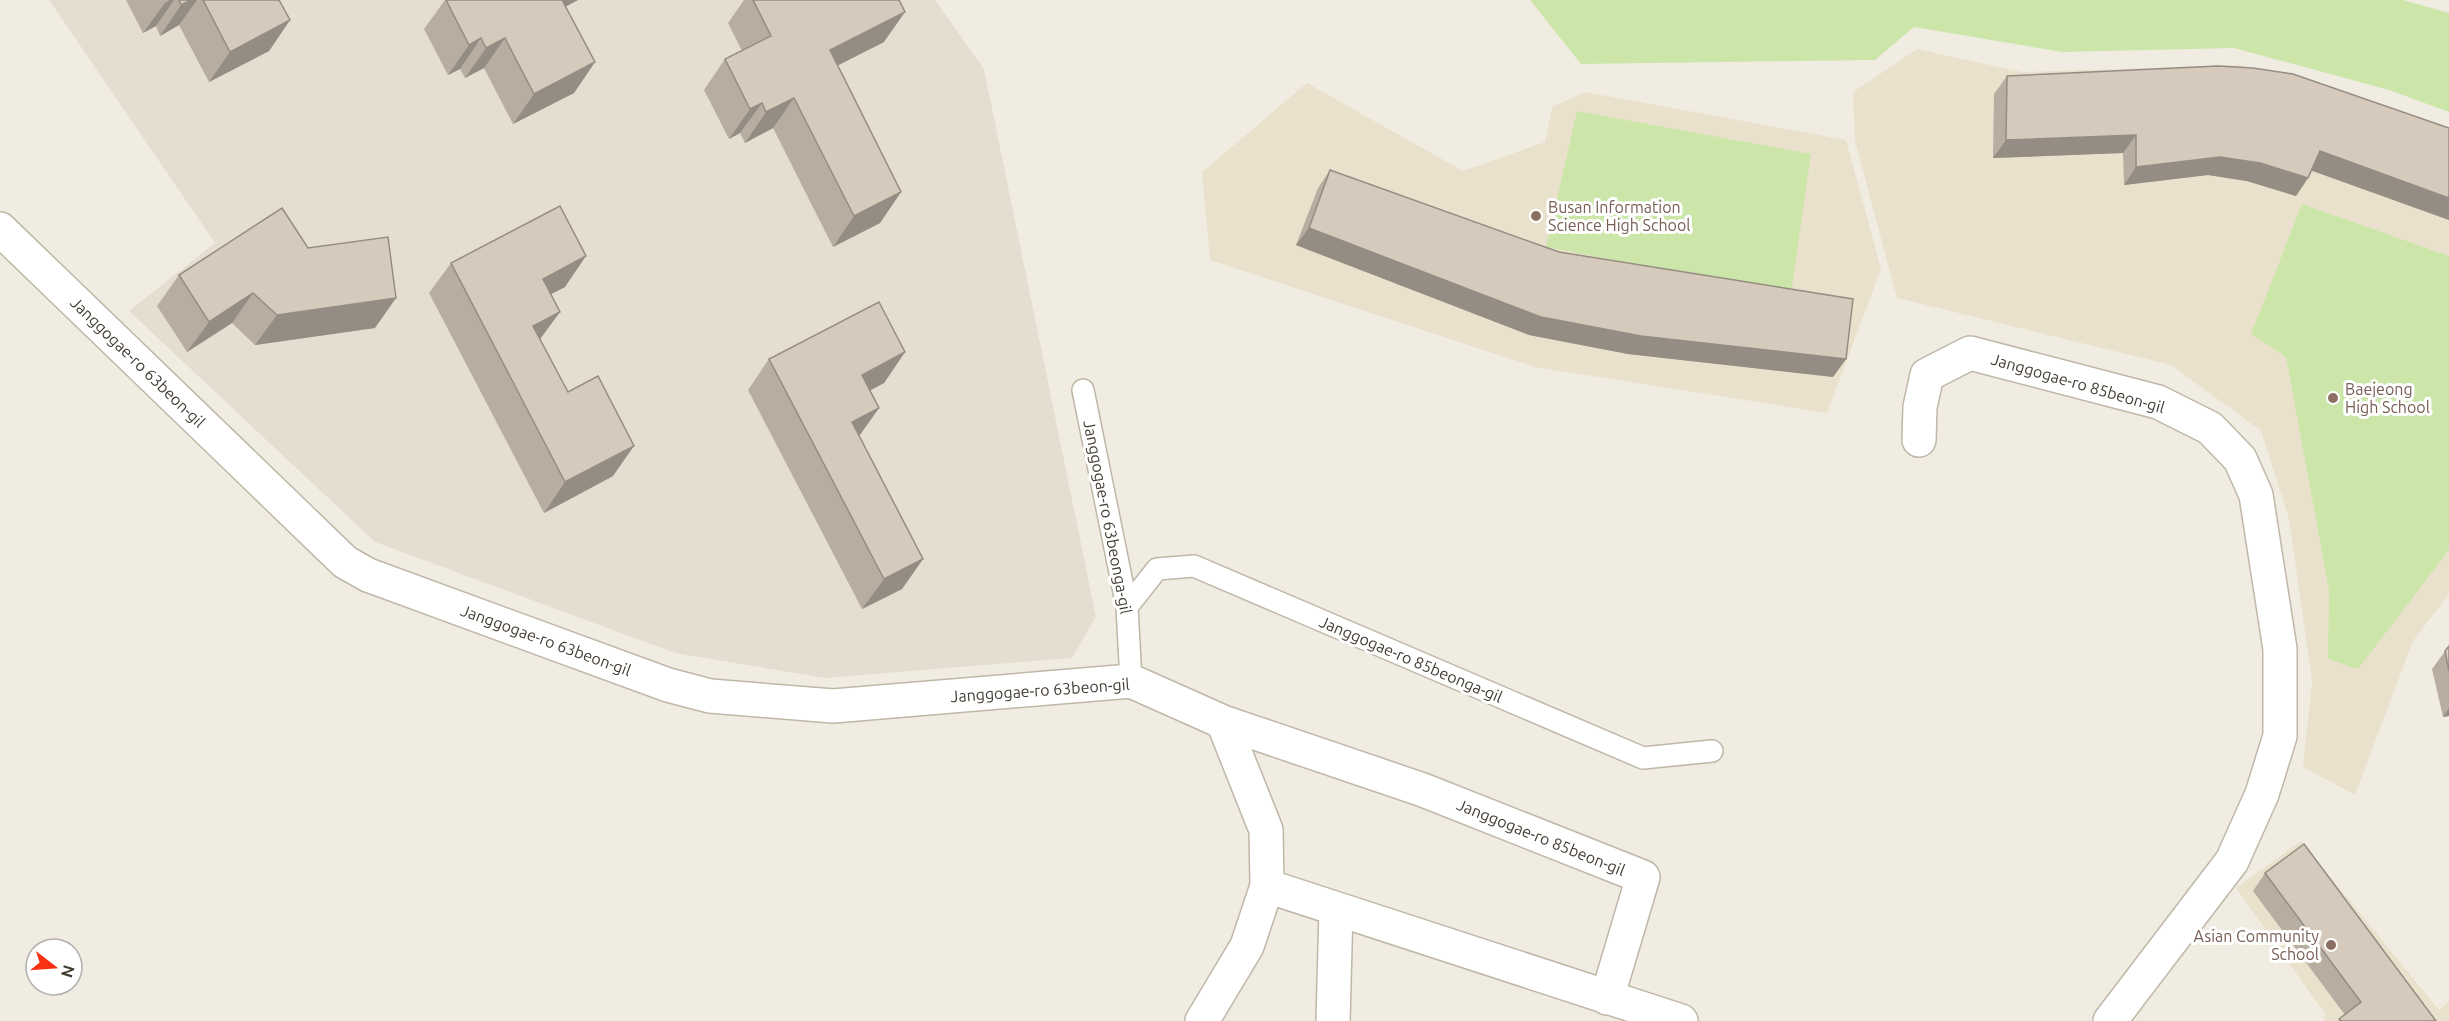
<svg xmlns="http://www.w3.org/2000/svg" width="2449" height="1021" viewBox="0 0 2449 1021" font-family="Ubuntu,sans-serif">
<rect width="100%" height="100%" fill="#f1ece2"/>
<path fill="#e5ded0" d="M49,0H935L984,69L1096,617L1072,658L825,678L675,653L375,542L129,311L215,243Z"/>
<path fill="#eae1cc" d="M1917,49L2022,72L2239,65L2449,130V594L2413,641L2355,795L2303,767L2312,681L2289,519L2261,431L2171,365L1897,298L1855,141L1853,92Z
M1307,83L1463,171L1545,142L1552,107L1585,92L1846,140L1881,269L1827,413L1535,367L1210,260L1202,172Z
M2301,841L2439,1010L2449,1001V1021H2324L2325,1014L2236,888Z"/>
<path fill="#cce6aa" d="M1530,0H2403L2449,13V112L2389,90L2234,48L2062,52L1914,27L1875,60L1581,64Z
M1577,111L1811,154L1791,294L1546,247Z
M2302,204L2449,256V550L2358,669L2328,659L2329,590L2286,357L2251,334Z"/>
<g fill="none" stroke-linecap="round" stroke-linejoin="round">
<defs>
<path id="lane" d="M1083,390L1127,607L1131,681
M1127,607L1157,569L1194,566L1643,758L1712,751"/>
<path id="street" d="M0,229L345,562L368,575L668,685L710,696L833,706L1131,681L1223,722L1266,830L1267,886L1247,946L1202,1021
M1919,440L1920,407L1927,375L1970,353L2158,402L2210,428L2240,459L2256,495L2280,649V736L2262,794L2232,861L2110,1021
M1223,722L1423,790L1643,877L1607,998
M1267,886L1681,1021
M1333,1021L1336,910"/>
</defs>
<use href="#lane" stroke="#bfb7a8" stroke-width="24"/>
<use href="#street" stroke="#bfb7a8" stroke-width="36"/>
<use href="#lane" stroke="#fff" stroke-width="21"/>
<use href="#street" stroke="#fff" stroke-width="33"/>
</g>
<path fill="#b7aea1" d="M126,0H279L290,20L269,51L209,82L179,25L160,36L156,26L143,33Z
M445,0H578L565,7L595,62L574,93L513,124L484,68L465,78L460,69L448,75L424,29Z
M744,0H753L884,42L838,65L901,192L880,223L833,247L773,128L745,143L740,133L729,139L704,90L725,59L742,51L728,23Z
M2218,66L2449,220L2311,170L2308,178L2296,196L2247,181L2208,175L2124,185L2123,153L1993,158L1994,94L2007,76Z
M1330,170L1846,359L1833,377L1628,354L1529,335L1296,245L1318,188Z
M308,248L375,328L255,345L232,323L187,352L157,306L179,275Z
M451,263L565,287L550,294L540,340L613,476L544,513L429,293Z
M905,352L884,383L870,390L879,408L859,436L923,559L902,589L862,609L748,390L769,359Z
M2449,646V716L2443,717L2432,669Z
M2265,873L2436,1021H2338L2345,1015L2253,891Z"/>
<path fill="#958d83" d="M170,0H174L156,26L143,33L165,3Z
M191,0H197L179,25L160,36L181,5Z
M552,0H578L536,22Z
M905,12L884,42L809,80L830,50Z
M290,20L269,51L209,82L230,52Z
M481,38L460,69L448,75L469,45Z
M505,38L484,68L465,78L486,48Z
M595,62L574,93L513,124L534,94Z
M794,98L773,128L745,143L766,112Z
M762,103L740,133L729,139L750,109Z
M2136,135L2123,153L1993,158L2006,140Z
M2320,151L2449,198V220L2307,169Z
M2220,157L2260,163L2308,178L2296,196L2247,181L2208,175L2124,185L2136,167Z
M901,192L880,223L833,247L854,216Z
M1309,228L1846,359L1833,377L1628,354L1529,335L1296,245Z
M586,256L565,287L521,310L543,279Z
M253,293L232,323L187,352L209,322Z
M396,298L375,328L255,345L277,315Z
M560,312L538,342L533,326Z
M905,352L884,383L841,406L862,375Z
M879,408L857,439L852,422Z
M634,446L613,476L544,513L565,482Z
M923,559L902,589L862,609L884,579Z
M2449,708V716L2443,717Z"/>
<path fill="#d5cabb" stroke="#958d83" stroke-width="1.5" d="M179,0H191L181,5Z
M203,0H279L290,20L230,52Z
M446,0H562L595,62L534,94L505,38L486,48L481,38L469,45Z
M753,0H899L905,12L830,50L901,192L854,216L794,98L766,112L762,103L750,109L725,59L771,36Z
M2218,66L2253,68L2293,74L2449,128V198L2320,151L2308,178L2260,163L2220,157L2136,167V135L2006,140L2007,76Z
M1330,170L1559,252L1853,299L1846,359L1641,336L1541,317L1309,228Z
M560,206L586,256L543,279L560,312L533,326L568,392L598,376L634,446L565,482L451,263Z
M282,208L308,248L388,237L396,298L277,315L253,293L209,322L179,275Z
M879,302L905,352L862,375L879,408L852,422L923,559L884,579L769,359Z
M2449,646V671L2445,651Z
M2304,844L2436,1021H2341L2339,1019L2361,1002L2265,873Z"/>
<g fill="#8d6e63" stroke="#fff" stroke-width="2">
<circle cx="1536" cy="216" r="6"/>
<circle cx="2333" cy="398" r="6"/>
<circle cx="2331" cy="945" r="6"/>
</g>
<g text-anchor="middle" stroke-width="6" stroke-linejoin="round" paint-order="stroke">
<g font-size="16" fill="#785e54" stroke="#fff" text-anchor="start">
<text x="1548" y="213">Busan Information<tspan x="1548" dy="18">Science High School</tspan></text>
<text x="2345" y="395">Baejeong<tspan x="2345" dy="18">High School</tspan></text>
<text x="2319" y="942" text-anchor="end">Asian Community<tspan x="2319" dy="18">School</tspan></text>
</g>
<g font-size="16" fill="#423c33" stroke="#fff">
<text transform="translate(138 362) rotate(44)" y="6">Janggogae-ro 63beon-gil</text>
<text transform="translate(2078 383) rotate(16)" y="6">Janggogae-ro 85beon-gil</text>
<text transform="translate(1108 517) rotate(79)" y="6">Janggogae-ro 63beonga-gil</text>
<text transform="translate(546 640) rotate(20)" y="6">Janggogae-ro 63beon-gil</text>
<text transform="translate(1411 659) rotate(23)" y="6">Janggogae-ro 85beonga-gil</text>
<text transform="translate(1040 690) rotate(-4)" y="6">Janggogae-ro 63beon-gil</text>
<text transform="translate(1541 837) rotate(22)" y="6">Janggogae-ro 85beon-gil</text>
</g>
</g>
<g transform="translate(54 967) rotate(107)"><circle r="28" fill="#ffffff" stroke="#b3b1ad" stroke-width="1.5"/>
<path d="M0-4.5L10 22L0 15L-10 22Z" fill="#f83112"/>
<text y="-9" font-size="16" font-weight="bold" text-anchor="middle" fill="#423c33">N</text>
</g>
</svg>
